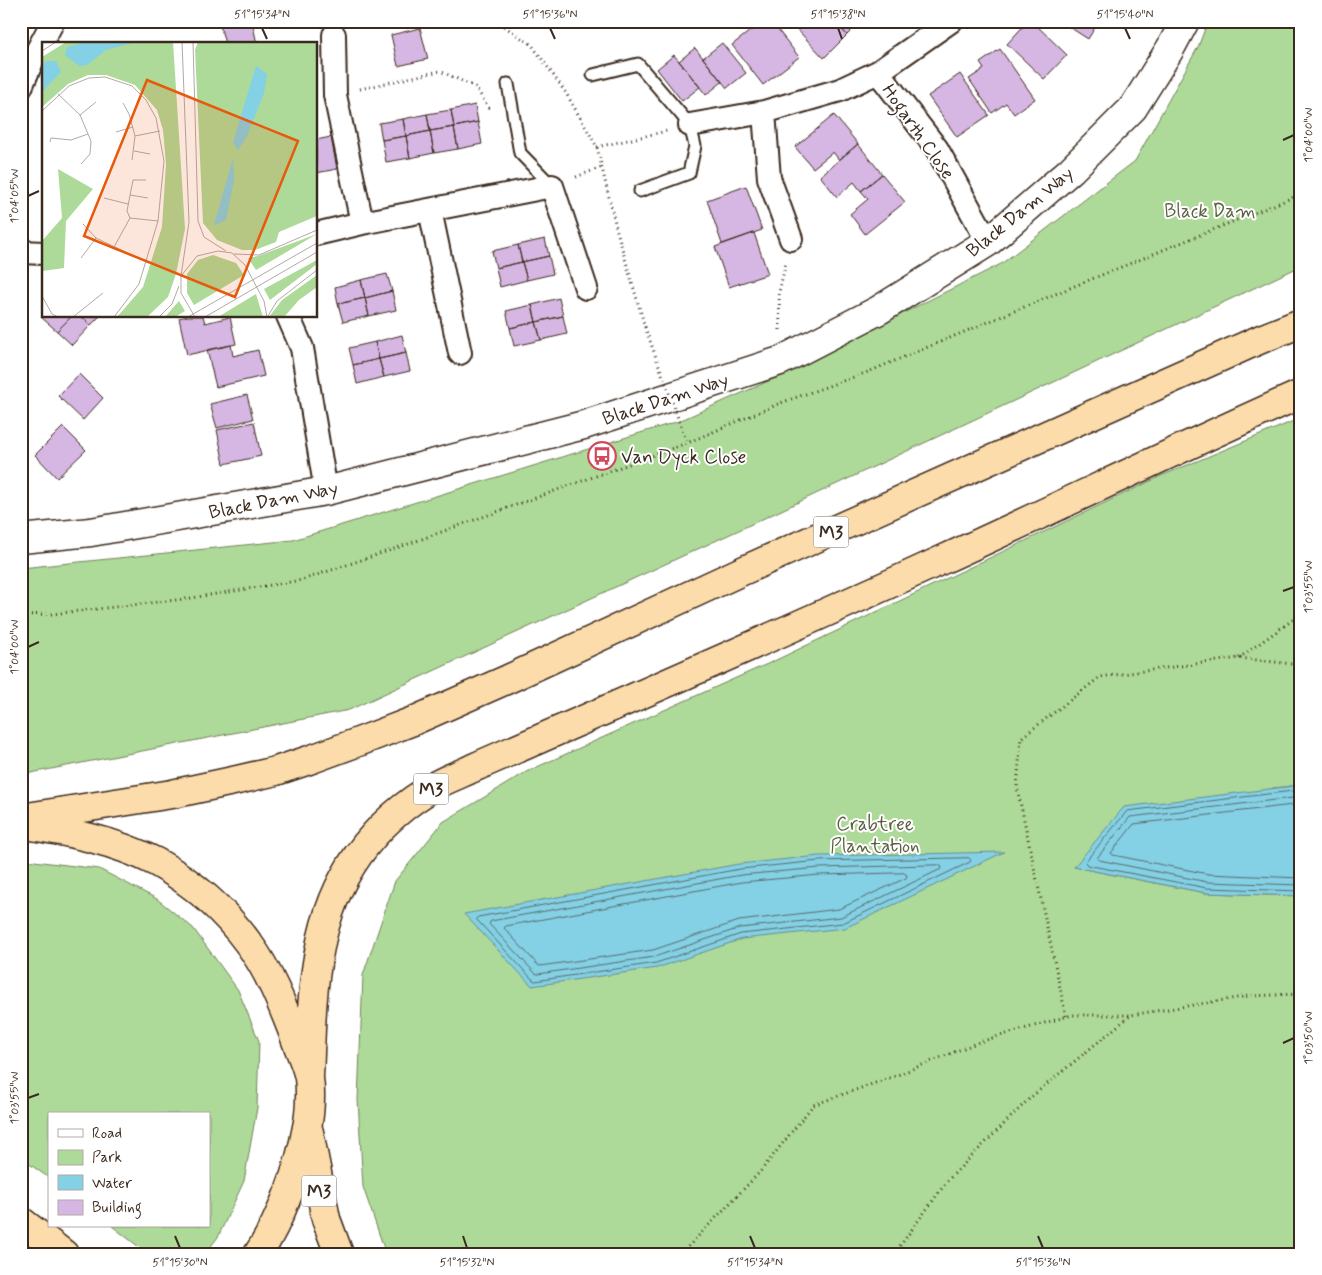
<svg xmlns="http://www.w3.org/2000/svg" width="1322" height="1275" viewBox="0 0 1322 1275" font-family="Mynerve,sans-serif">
<rect width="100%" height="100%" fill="#fff"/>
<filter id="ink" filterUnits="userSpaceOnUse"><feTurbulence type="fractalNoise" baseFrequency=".02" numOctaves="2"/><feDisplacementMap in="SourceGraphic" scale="10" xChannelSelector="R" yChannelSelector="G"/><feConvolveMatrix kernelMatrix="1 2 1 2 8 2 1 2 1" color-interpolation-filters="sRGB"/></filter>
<g filter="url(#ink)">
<path fill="#adda98" stroke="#74825b" d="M1208,21H1301V266L739,530L349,710L21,775V568L293,540L679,421L762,384L1001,264L1135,161L1198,47Z
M1301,418V785L1273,788L1074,867L1206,893L1301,896V1254H386L363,1187L358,1100L363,975L395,881L443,822L528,771L774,661L1161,476Z
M26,860L99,869L157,899L193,928L238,990L259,1041L257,1108L244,1181L218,1237L205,1254H148L112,1226H209V1114H49V1178L21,1158V861Z"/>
<path fill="#84d0e4" stroke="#678e95" d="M1301,785V896L1206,893L1074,867L1124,807Z
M1004,852L845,928L742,939L657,968L532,986L464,914L739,864L819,856Z"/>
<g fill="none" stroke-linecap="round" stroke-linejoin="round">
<path stroke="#586c6d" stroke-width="1" d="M1301,790L1127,811L1085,862L1087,865L1207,888L1301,891
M1301,797L1130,817L1097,858L1099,860L1207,882L1301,885
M1301,804L1134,824L1111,853L1113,855L1208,874L1301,878
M969,858L971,860L970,862L843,923L741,934L656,963L535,981L533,980L476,919L478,917L740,869L819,861Z
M939,865L942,867L941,869L841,917L740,928L654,957L538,974L535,973L489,924L491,921L741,875L820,868Z
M904,873L907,875L906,878L839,909L739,921L653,950L540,966L538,965L504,928L506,926L742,882L820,875Z"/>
</g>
<path fill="#d6b6e2" stroke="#3b2a1e" d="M219,21H252L257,44H225Z
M763,21H771L799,57L763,85L732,45Z
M795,21H834L847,35L824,58L792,24Z
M834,21H861L847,35Z
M1028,21H1032L1067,55L1044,79L1007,44Z
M1060,21H1099L1088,39Z
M420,28L428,59L398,66L391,35Z
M722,43L746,73L727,88L703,58Z
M695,48L722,82L706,95L679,61Z
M1000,49L1035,99L1014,114L1006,103L992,113L969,79L984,69L980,63Z
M674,55L700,87L682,101L657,69Z
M960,74L989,115L957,137L928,96Z
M475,105L478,122L454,127L451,110Z
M451,110L454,127L430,131L427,114Z
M427,114L430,131L406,136L403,119Z
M834,115L858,144L839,160L833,152L813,168L795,147Z
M403,119L406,136L382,140L379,123Z
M478,122L482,144L458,149L454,127Z
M454,127L458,149L434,153L430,131Z
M430,131L434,153L410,158L406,136Z
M406,136L410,158L386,162L382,140Z
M331,137L337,169L316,173V140Z
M858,144L882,174L861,191L854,182L837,197L820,176Z
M882,174L905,202L865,234L850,214L868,199L861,191Z
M746,186L762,230L722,244L707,200Z
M754,233L768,274L729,287L715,247Z
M545,239L549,256L522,262L518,245Z
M518,245L522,262L496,268L492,251Z
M549,256L553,274L527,280L522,262Z
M522,262L527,280L500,287L496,268Z
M387,274L392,291L365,298L361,280Z
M361,280L365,298L338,304L335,287Z
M392,291L396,310L369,316L365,298Z
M365,298L369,316L343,322L338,304Z
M559,298L563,316L536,322L532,305Z
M532,305L536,322L510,328L506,311Z
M44,316H72L57,331L42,318Z
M72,316H81L91,325L72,345L57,331Z
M81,316H100L91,325Z
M187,316H203L205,323L230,317L236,344L187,355L179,318Z
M563,316L567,334L541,340L536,322Z
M536,322L541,340L514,346L510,328Z
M402,335L406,353L379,359L375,342Z
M375,342L379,359L353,365L349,348Z
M231,345L233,356L258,350L264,376L216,387L207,350Z
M406,353L410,371L384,377L379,359Z
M379,359L384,377L357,384L353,365Z
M79,374L103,398L83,420L58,396Z
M247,395L253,419L217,428L210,404Z
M254,422L261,456L224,464L217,430Z
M63,427L86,450L57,478L35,455Z"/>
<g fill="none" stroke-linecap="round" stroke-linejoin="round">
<defs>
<path id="lane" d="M593,75L638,64L690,125L695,146L689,173L640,191
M508,84L520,153L552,186"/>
<path id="street" d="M334,35L335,95L362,223
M878,72L937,149L988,242
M21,87L34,57L53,21
M764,112L769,178L791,239
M690,125L764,112L840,90L878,72L951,21
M430,210L460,353
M316,234L362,223L552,186L586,288
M21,252L44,253
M288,316L302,348L326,491"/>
<path id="secondary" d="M21,539L91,532L326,491L584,425L780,361L879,310L988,242L1071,170L1133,108L1170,49L1185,21"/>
<path id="highway" d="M21,818L172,794L233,781L276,771L309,760L361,741L413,721L506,680L740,572L1261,339L1301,323
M25,825C70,832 115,841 156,862C192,882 225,911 249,944C269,971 282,1004 294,1035C298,1047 307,1066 309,1078C311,1092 310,1114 307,1127C300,1167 281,1220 258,1254
M309,1077C311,1035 311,993 319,952C332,877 372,822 438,784C449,778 461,774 473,768C630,699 788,631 944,559C1063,505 1181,447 1301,394
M309,1132L326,1219L339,1254
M21,1221L64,1254"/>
</defs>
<use href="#lane" stroke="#3b2a1e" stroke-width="15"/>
<use href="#street" stroke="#3b2a1e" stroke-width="26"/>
<use href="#secondary" stroke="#3b2a1e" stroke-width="31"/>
<use href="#highway" stroke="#3b2a1e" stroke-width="31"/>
<path stroke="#3b2a1e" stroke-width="3" stroke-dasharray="1 4" stroke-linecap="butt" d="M496,21L532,45L566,93L597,147L617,231L645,327
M360,89L440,71L475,87L491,111
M597,147L667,131
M576,177L602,167
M780,330L779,292L786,262
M21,615L52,614L185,599L302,580L397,548L687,443L783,402L868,372L1077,285L1301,194
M1239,658L1301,614
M1066,1016L1017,787L1021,738L1100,677L1239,658L1301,665
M681,1254L760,1172L813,1105L895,1076L979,1042L1072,1015H1131
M894,1254L948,1180L1030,1098L1131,1015L1249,996L1301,994"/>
<use href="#lane" stroke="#fff" stroke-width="11"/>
<use href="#street" stroke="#fff" stroke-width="22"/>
<use href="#secondary" stroke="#fff" stroke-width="28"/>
<use href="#highway" stroke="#fddcac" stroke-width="28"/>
<path stroke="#3b2a1e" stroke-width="3" stroke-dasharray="1 4" stroke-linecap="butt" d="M645,327L687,443"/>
</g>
</g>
<path fill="none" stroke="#3b2a1e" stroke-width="2" d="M262,28L267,39M550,28L555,39M838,28L842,39M1125,28L1130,39M1283,140L1294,135M28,196L39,191M1283,591L1294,587M28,647L39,642M1283,1043L1294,1038M28,1098L39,1094M175,1236L180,1248M463,1236L467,1248M750,1236L755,1248M1038,1236L1043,1248"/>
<defs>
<symbol id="bus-ring" viewBox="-11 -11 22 22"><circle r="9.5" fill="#fff" stroke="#d1495b" stroke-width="1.5"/><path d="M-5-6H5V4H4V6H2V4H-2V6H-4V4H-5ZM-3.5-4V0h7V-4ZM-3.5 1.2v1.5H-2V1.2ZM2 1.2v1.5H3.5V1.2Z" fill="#d1495b"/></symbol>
</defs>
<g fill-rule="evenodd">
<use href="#bus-ring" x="586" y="440" width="32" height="32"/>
</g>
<g text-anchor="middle" stroke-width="4" stroke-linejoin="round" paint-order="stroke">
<g fill="#fff" stroke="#766a62" stroke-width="1">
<rect x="813.5" y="516.5" width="35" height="31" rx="4"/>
<rect x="413.5" y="773.5" width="35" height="31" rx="4"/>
<rect x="301.5" y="1175.5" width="35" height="31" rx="4"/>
</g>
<g font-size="18" font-weight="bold" fill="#3b2a1e">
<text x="831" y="538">M3</text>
<text x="431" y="795">M3</text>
<text x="319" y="1197">M3</text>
</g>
<g font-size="19" fill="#3b2a1e" stroke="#fff">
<text transform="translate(919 131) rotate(55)" y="7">Hogarth Close</text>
<text transform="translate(1019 211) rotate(-39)" y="7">Black Dam Way</text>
<text transform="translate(665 398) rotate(-18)" y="7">Black Dam Way</text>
<text transform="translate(273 499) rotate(-11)" y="7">Black Dam Way</text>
</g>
<g font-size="19" fill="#5d5f43" stroke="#fff">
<text x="1210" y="217">Black Dam</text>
<text x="875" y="830">Crabtree<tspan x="875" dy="22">Plantation</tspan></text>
</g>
<g font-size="19" fill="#3b2a1e" stroke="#fff" text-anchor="start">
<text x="621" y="463">Van Dyck Close</text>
</g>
</g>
<g transform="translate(42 42)">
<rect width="275" height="275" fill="#fff"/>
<path d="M24,0H131L143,187L134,232L126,255L105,275H75L101,245L120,185L124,122L121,88L115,68L93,43L64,33H46L26,42L0,65V15ZM156,0H275V174L237,190L234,200L213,208H200L175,198L161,181L153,8ZM16,127L51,147L24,179L22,226L0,229V199L20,176ZM275,192L214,228L206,216L216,214ZM171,213L194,221L202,233L152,263L145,251V232L156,218ZM275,218V222L228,258L222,247ZM275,233V245L257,258L242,275H227L240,258ZM214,252L221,275H176ZM137,259L143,269L133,275H123Z" fill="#adda98"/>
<path d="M45,0H94L64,8L45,23L37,24L23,13L25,5ZM4,19H14L19,30L0,50V24ZM214,24L225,32L222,51L205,94L196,108L191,100ZM191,116L192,138L184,178L172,183Z" fill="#84d0e4"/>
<path fill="none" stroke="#b1aaa5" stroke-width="1" d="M151,0L156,179L162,195L184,209M0,9L14,0M16,52L38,73L49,99L48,112L39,122M81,61L87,72L93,94L90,118M0,69L27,44L47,36L63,35L90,44L104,58L114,76L122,119L116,179L97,242L72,275M38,73L54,60M74,90L91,85M93,94L118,89M8,100L9,96L29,98L46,92M92,109L108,112M88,153L106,156M62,156L86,162M88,176L116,179M41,182L54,196L94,215M72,205L88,176L85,169L91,138H104M192,212L217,213L275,188M39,216L54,196M139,234L147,180L140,0M0,254L10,272L16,275M226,274L235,259L275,228M31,275L61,251M117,275L130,262L137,244M146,275L275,201M153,275L139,251V234L155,214L176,209L190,211L203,223L222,259L225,275M163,275L275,210"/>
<path fill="#e8590c" fill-opacity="0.15" stroke="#e8590c" stroke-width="2.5" d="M105,38L256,99L193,255L42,194Z"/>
<rect width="275" height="275" fill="none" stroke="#3b2a1e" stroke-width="2.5"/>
</g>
<rect width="1322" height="1275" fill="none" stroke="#fff" stroke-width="55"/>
<rect x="48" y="1112" width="162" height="115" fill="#ffffff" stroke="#b1aaa5"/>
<rect x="58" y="1129" width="25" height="8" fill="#ffffff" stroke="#b1aaa5"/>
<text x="92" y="1138" font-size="15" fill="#3b2a1e">Road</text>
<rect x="58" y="1150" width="25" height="15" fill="#adda98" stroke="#b1aaa5"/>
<text x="92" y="1162" font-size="15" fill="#3b2a1e">Park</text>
<rect x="58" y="1175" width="25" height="15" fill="#84d0e4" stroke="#b1aaa5"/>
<text x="92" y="1188" font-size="15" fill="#3b2a1e">Water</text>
<rect x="58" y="1200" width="25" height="15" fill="#d6b6e2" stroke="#b1aaa5"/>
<text x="92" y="1212" font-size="15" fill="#3b2a1e">Building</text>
<rect x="28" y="28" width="1266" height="1220" fill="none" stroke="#3b2a1e" stroke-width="2"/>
<g font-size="12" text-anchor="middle" fill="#3b2a1e">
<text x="262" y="18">51°15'34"N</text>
<text x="550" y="18">51°15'36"N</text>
<text x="838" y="18">51°15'38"N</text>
<text x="1125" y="18">51°15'40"N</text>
<text transform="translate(1308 135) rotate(-90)" y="4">1°04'00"W</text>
<text transform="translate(14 196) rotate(-90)" y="4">1°04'05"W</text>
<text transform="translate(1308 587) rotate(-90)" y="4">1°03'55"W</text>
<text transform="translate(14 647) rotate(-90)" y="4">1°04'00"W</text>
<text transform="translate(1308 1038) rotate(-90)" y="4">1°03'50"W</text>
<text transform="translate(14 1098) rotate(-90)" y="4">1°03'55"W</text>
<text x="180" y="1266">51°15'30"N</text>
<text x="467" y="1266">51°15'32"N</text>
<text x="755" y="1266">51°15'34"N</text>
<text x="1043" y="1266">51°15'36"N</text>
</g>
</svg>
